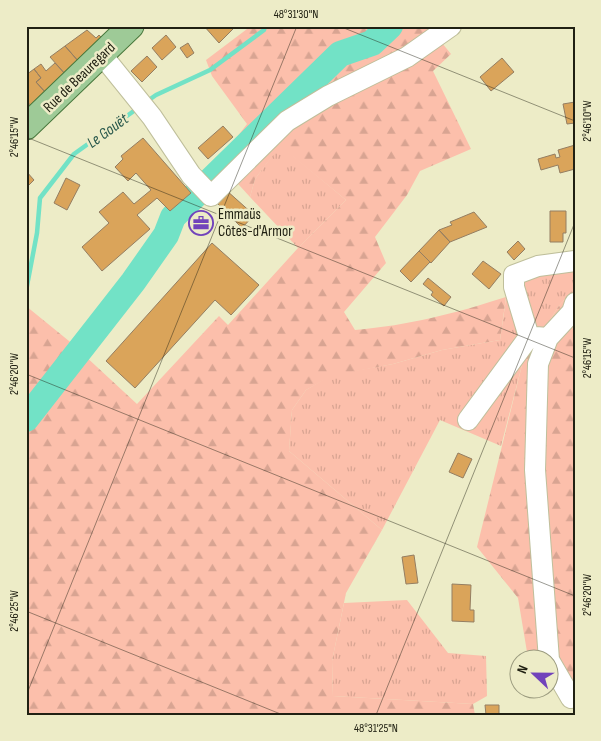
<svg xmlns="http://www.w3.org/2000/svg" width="601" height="741" viewBox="0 0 601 741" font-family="'Sofia Sans Condensed',sans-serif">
<defs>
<pattern id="grass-tufts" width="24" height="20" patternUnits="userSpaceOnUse" patternTransform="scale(1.25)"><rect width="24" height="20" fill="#fcbfab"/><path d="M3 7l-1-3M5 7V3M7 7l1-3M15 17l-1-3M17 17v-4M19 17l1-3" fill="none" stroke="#d8a492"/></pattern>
<pattern id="forest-firs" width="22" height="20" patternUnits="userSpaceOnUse" patternTransform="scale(1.25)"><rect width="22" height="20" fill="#fcbfab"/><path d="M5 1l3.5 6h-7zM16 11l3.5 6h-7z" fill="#d8a492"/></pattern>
</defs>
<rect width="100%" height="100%" fill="#edecc7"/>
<path fill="url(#grass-tufts)" d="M280,145L346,200L298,248L250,197L255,179Z
M575,255V287L558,307L522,365L501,446L440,420L382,530L289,451L292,410L306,390L331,375L393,364L442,350L500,340L510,271Z
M407,600L448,653L486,656L487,696L473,704L333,696L332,661L344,603Z"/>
<path fill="url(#forest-firs)" d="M251,26H440L433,32L451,54L433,71L471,149L420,171L407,195L375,237L386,263L344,312L355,330C410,325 453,314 506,297L500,340L442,350L393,364L331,376L306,390L292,410L289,451L382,530L346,593L332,661L333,696L473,704L475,715H26V306L69,341L137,404L219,316L228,325L298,248L346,200L280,146L255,179L250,197L218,162L247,124L212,76L206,60Z
M575,287V687L534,691L533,689L548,688V658H528L518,598L477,547L522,365L558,307Z"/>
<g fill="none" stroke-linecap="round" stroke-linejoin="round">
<path stroke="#72e2c6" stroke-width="4.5" d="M146,102L156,95L210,70L264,30L265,26
M26,291L37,233L40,198L74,154L138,108"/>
<path stroke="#72e2c6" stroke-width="26" d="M26,419L133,282L166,235L173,217L340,54L372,43L390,26"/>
</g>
<path fill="#daa45a" stroke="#947e62" d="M204,26H236L219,43Z
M87,30L96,38L99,35L103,39L79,62L65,46Z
M166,35L176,47L162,60L152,48Z
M188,43L194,53L187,58L180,48Z
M65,46L79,62L66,75L50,57Z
M147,56L157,67L142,82L131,71Z
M502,58L514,72L491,91L480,77Z
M55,63L66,75L46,93L36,82L41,78L34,69L41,64L46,71Z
M34,69L41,78L36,82L46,93L31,106L26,100V75Z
M575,102V123L567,124L563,104Z
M223,126L233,137L208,159L198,148Z
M143,138L191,193L170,211L157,198L144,209L137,215L150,229L102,271L82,247L109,223L99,212L123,192L134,204L151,190L136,173L128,181L115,167L123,159L121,156Z
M575,145V169L560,173L558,165L541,170L538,159L555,154L556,158L560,157L558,150Z
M26,171L34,180L26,188Z
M66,178L80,185L67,210L54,203Z
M226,190L254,215L242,228L215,201Z
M550,211H566V233H563V242H550Z
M474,212L487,227L450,242L439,230L452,225L450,222Z
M439,230L450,242L431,263L419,251Z
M518,241L525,249L514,260L507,252Z
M212,243L259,285L231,315L215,300L135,388L106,361Z
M419,251L430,262L411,282L400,271Z
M483,261L501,274L489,289L472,274Z
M428,278L451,297L444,306L431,295L433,292L423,284Z
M458,453L472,459L463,478L449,472Z
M414,555L418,583L406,584L402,557Z
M452,584L471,585L470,610H474V622L452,621Z
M485,705H499V715H486Z"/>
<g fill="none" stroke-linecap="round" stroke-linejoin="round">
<defs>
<path id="minor" d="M102,55L152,117L191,175L211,196L287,121L328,96L407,57L451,26
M529,337L514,287V275L538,266L575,261
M535,337L548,338L572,312L575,303
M548,338L538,364L535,470L549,660L571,698
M468,420L529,337"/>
<path id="major" d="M26,127L131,26"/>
</defs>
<use href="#minor" stroke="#bfbf9b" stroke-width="22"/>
<use href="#major" stroke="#48783c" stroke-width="27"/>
<use href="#minor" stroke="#fff" stroke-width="20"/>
<use href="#major" stroke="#9eca97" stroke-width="25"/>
</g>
<path fill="none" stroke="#212113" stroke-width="1" stroke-opacity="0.45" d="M339,26L575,121M26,137L575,358M26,374L575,596M26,611L283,715M26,696L297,26M376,715L575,222"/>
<defs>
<symbol id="office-ring" viewBox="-11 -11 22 22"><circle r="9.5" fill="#edecc7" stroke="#7143bb" stroke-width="1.5"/><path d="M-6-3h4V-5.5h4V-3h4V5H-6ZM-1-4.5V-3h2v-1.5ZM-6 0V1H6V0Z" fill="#7143bb"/></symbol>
</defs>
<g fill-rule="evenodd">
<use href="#office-ring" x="187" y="209" width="28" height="28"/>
</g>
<g text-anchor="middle" stroke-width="5" stroke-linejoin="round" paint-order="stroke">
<g font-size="15" fill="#212113" stroke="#edecc7">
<text transform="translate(79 77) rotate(-44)" y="5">Rue de Beauregard</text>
</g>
<g font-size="15" fill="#212113" stroke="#edecc7" text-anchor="start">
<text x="218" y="219">Emmaüs<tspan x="218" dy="17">Côtes-d'Armor</tspan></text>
</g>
<g font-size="16" font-style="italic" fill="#28584c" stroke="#edecc7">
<text transform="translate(107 130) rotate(-36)" y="6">Le Gouët</text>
</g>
</g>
<rect width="601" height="741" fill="none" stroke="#edecc7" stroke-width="55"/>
<g transform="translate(534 674) rotate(292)"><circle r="24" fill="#edecc7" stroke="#9b9b7f"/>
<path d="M0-4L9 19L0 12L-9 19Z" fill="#7143bb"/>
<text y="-8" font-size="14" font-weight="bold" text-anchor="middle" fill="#212113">N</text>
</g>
<rect x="28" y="28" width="546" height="686" fill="none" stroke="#212113" stroke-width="2"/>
<g font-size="12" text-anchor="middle" fill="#212113">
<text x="296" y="18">48°31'30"N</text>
<text transform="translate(587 121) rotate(-90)" y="4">2°46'10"W</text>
<text transform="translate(14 137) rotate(-90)" y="4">2°46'15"W</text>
<text transform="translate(587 358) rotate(-90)" y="4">2°46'15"W</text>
<text transform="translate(14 374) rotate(-90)" y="4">2°46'20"W</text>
<text transform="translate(587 595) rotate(-90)" y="4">2°46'20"W</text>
<text transform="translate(14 611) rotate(-90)" y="4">2°46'25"W</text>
<text x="376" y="732">48°31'25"N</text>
</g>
</svg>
